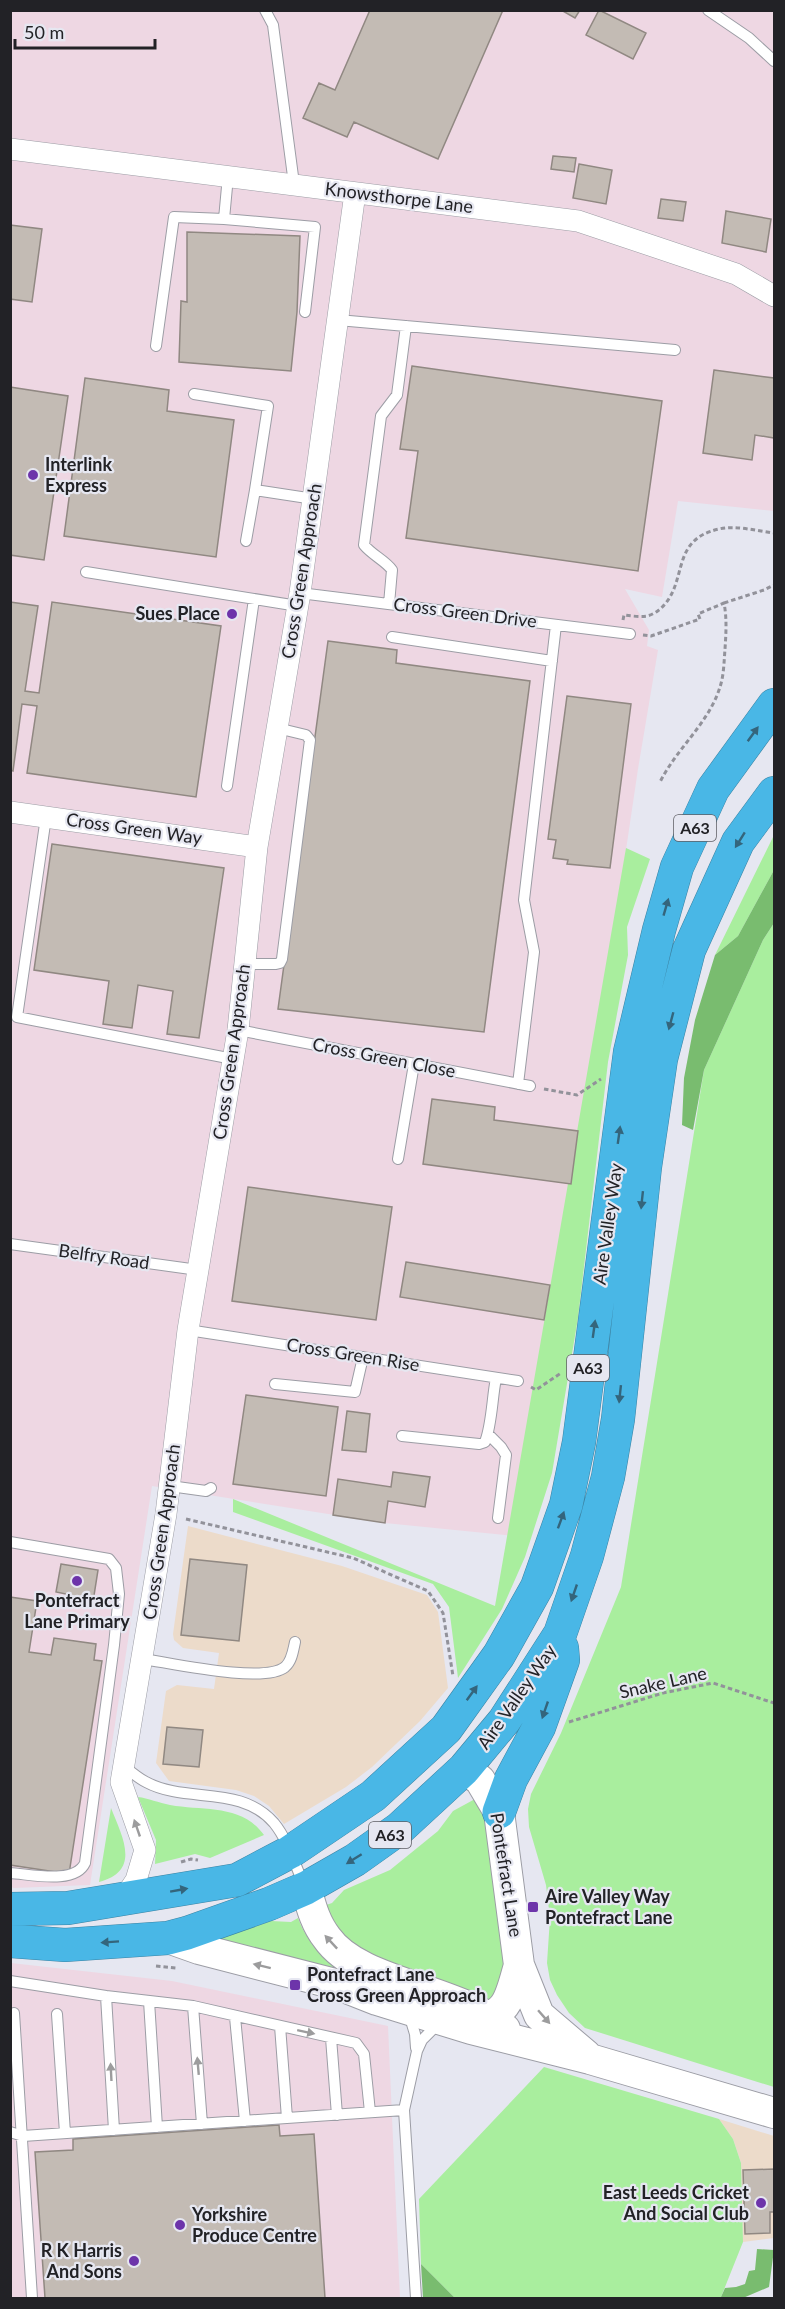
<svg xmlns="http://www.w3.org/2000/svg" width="785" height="2309" viewBox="0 0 785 2309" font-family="Lato,sans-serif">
<rect width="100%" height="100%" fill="#e6e7f1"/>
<path fill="#ecdbca" d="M188,1526L342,1566L427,1595L438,1612L448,1688L420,1721L372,1767L346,1787L284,1824L269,1806L254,1796L236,1790L169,1781L156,1763L166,1691L177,1685L214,1689L219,1653L183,1648L174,1640L173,1634Z
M719,2119L774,2136V2238L743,2242L741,2163L733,2139Z"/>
<path fill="#eed7e3" d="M11,11H774V511L678,501L662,597L625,589L649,630L647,646L658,650L638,769L524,1537L385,1523L152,1486L90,1885L14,1888L11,1887Z
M11,1963L172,1981L388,2026L400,2298H11Z"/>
<path fill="#a9ee9e" d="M774,835V870L738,936L715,955Z
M626,848L650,859L627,927L628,955L608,1062L578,1318L552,1473L525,1557L502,1609L458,1678L449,1607L433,1584L233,1512V1499L495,1606Z
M774,923V2087L585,2028L569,2013L557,1995L550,1980L547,1963L550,1918L546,1885L529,1827L528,1809L531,1794L561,1733L621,1587L704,1070L763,940Z
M138,1797C148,1798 159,1803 170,1805C204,1811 242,1804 264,1835L210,1858L195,1854L155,1864L156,1840Z
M475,1799L486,1808L508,1976L489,2004L377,1961L345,1938L323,1906L332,1903L344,1890L390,1870L438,1831L453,1811Z
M111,1808C122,1836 142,1871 99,1882Z
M298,1918C306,1940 320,1955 339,1970L209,1942L271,1921L291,1922Z
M544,2067L719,2119L733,2139L741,2163L743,2242L721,2297L455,2298L421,2264L419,2199Z"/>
<path fill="#79bc6f" d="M774,870V923L763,940L704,1070L693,1130L682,1125L684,1078L695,1020L715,955L738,936Z
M757,2249L774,2250L769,2287L743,2298H718L721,2297L725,2288L736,2287L745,2284L749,2271L755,2270Z
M421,2264L455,2298H423Z"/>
<path fill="#c3bbb4" stroke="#908882" stroke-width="1.5" d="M370,10H503L438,159L354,122L347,137L303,118L319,83L335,90Z
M561,10H580L575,18Z
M599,10L646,33L633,59L586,35Z
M553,156L576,158L574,172L551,169Z
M579,164L612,170L606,204L573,198Z
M661,199L686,202L683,221L658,218Z
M726,211L771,219L766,252L722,243Z
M10,225L42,229L32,302L10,299Z
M187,232L300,236L297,312L291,371L179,362L181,301L187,302Z
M412,366L662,401L638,571L406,538L418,451L400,449Z
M714,370L774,378V438L755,435L752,460L703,453Z
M85,378L169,390L167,411L234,420L216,557L64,536Z
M10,387L68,396L44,560L10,555Z
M10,602L38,606L25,691L39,693L52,602L221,626L196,797L27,773L37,706L22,704L13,771L10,770Z
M328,641L397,650L396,663L530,681L484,1032L278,1009Z
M567,696L631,704L610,868L567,864L568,860L553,858L556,840L548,839Z
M52,844L224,868L199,1038L167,1034L173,991L138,985L132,1028L103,1024L109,981L34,970Z
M432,1099L495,1107L494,1120L578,1131L571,1184L423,1164Z
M248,1187L392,1207L376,1320L232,1301Z
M406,1262L550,1285L544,1320L400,1297Z
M246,1395L338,1407L326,1496L233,1484Z
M347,1411L370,1414L366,1452L342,1450Z
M393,1472L430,1477L425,1507L388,1501L385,1523L333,1515L338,1479L391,1487Z
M190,1559L247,1565L239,1641L181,1635Z
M61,1564L98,1570L92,1608L70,1604L71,1595L56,1592Z
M10,1597L37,1601L29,1652L51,1655L54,1638L96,1644L94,1660L102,1661L69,1874L10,1865Z
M167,1727L203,1730L199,1767L163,1764Z
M279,2125L280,2136L314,2134L325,2298H45L35,2152L73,2150V2139Z
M774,2169V2212H770V2233L745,2234L743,2170Z"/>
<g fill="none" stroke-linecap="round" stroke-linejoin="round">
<defs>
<path id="lane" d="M265,10L273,25L294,184
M708,10L749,38L774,61
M228,176L224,219L315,227L305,312
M338,320L675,350
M156,346L174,217L224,219
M194,394L268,406L255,490L314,499
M246,541L255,490
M86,572L298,606
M300,593L630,634
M389,604L392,570C386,561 372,555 364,545L381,416L397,395L406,326
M392,637L552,661
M227,786L254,599
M46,817L17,1017L233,1059
M245,964H276L280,963L282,959L310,740L306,735L277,728
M238,1030L530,1086
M518,1084L534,952L524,900L556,625
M398,1159L414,1064
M10,1244L198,1270
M188,1330L518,1381
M275,1384L355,1392L363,1357
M488,1434L501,1447L506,1455L498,1518
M402,1436L479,1444L485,1442C492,1424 492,1398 496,1378
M170,1486L206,1491L211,1488
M10,1542L109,1559L116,1568L119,1594L114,1645L85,1863C75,1885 30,1874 10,1873
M143,1659C171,1663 264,1684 285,1667C292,1661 293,1651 295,1642
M124,1766C131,1772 138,1778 146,1782C187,1804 240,1784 274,1823C288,1840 295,1865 304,1885
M10,1981L106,1996
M149,2001L157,2127
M193,2006L202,2124
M14,2013L32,2298
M57,2014L65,2133
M409,2014L415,2034L416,2048
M235,2017L245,2121
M280,2026L287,2118
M331,2038L337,2115
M114,2130L106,1996L193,2006L356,2043L364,2054L370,2112
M10,2132L23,2136L404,2110
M416,2298L404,2110L417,2051L422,2040L434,2028L442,2025"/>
<path id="street" d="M10,149L578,221L736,274L774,296
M10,812L257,847
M122,1901L136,1880L145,1850L121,1782L166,1514L188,1330L238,1030L257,847L300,593L355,193"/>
<path id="secondary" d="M464,1769L480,1780L499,1812L519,1965L539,2015L586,2055
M306,1888C311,1906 315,1923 327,1938C359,1984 458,1988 505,2029
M168,1938L199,1949L339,1985L377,2000L471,2029L590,2059L774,2113
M474,2028C510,2007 508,2004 519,1965"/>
<path id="highway" d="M499,1812L511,1779L539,1727L563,1660L562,1648
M10,1909L68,1908L237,1880L290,1852L373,1796L446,1729L499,1655L537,1587L566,1505L579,1442L630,1052L659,930L677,867L713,789L774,705
M10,1941L65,1945L168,1938L187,1933L269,1904L306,1888L355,1860L400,1828L464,1769L504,1721L560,1634L587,1556L608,1477L618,1419L645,1167L661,1059L689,950L738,842L774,793"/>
</defs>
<use href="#lane" stroke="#9c9da5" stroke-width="12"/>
<use href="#street" stroke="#9c9da5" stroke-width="22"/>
<use href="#secondary" stroke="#9c9da5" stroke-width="32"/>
<use href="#highway" stroke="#3b83a3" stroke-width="34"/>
<path stroke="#92929a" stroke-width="3" stroke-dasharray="4.5 3" stroke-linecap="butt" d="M724,603L764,590L774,585
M623,620L624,615C631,616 640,617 647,616C652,615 656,612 659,610C690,584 668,540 719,529C735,525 758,531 774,533
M643,635L651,636L700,619L698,614L724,603C727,618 726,634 725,649C724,661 724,675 720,687C709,723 677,748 660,782
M544,1089L577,1095L601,1079
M531,1387L536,1390L561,1373
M186,1519L353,1558L428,1591L443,1613L453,1676
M569,1722L663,1693L713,1683L774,1703
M181,1862L191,1859L198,1860
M156,1966L176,1968"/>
<use href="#lane" stroke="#fff" stroke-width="10"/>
<use href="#street" stroke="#fff" stroke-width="21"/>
<use href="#secondary" stroke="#fff" stroke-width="30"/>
<use href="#highway" stroke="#49b7e6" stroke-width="33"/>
</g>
<defs><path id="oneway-solid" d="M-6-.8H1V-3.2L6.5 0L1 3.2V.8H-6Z" transform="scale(1.5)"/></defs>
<g fill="#34657c">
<use href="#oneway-solid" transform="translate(753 734) rotate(-54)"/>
<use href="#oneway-solid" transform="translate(740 840) rotate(122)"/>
<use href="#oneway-solid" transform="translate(666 907) rotate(-74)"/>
<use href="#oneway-solid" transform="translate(671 1021) rotate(105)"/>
<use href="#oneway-solid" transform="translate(619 1135) rotate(-82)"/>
<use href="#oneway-solid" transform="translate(642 1200) rotate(96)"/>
<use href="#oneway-solid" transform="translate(594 1329) rotate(-82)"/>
<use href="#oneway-solid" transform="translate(620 1394) rotate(96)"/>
<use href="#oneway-solid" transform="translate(561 1520) rotate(-70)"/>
<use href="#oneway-solid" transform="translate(574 1593) rotate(109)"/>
<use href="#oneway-solid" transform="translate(472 1693) rotate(-54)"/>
<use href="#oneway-solid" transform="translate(545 1710) rotate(109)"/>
<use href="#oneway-solid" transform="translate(354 1859) rotate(148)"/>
<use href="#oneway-solid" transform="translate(179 1890) rotate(-10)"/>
<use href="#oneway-solid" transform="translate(110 1942) rotate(176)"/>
</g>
<g fill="#9c9c9d">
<use href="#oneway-solid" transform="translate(137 1828) rotate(-109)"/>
<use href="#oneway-solid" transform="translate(331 1942) rotate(-133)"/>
<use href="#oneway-solid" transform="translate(262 1966) rotate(-166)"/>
<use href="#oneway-solid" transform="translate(544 2017) rotate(49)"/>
<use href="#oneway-solid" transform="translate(306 2032) rotate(12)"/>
<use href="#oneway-solid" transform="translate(198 2066) rotate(-95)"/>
<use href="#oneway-solid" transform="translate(111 2072) rotate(-93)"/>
</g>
<g fill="#6d34aa" stroke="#e6e7f1" stroke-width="2">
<circle cx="33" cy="475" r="6"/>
<circle cx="232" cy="614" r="6"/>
<circle cx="77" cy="1581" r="6"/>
<rect x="527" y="1901" width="12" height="12" rx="3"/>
<rect x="289" y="1979" width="12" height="12" rx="3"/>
<circle cx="761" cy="2203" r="6"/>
<circle cx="180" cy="2225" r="6"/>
<circle cx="134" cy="2261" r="6"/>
</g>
<g text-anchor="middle" stroke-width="4.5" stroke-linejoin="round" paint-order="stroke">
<g fill="#e6e7f1" stroke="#5d5d63" stroke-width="1.5">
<rect x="674" y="815" width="42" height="26" rx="4.5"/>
<rect x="567" y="1355" width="42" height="26" rx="4.5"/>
<rect x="369" y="1822" width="42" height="26" rx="4.5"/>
</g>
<g font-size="16" font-weight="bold" fill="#222226">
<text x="695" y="834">A63</text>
<text x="588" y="1374">A63</text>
<text x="390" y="1841">A63</text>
</g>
<g font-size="18" fill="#222226" stroke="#e6e7f1">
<text transform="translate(399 198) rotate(7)" y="6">Knowsthorpe Lane</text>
<text transform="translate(302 571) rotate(-81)" y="6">Cross Green Approach</text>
<text transform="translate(465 613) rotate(7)" y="6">Cross Green Drive</text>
<text transform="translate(134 829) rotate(8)" y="6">Cross Green Way</text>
<text transform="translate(232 1052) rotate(-82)" y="6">Cross Green Approach</text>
<text transform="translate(384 1058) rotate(11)" y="6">Cross Green Close</text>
<text transform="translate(608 1224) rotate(-82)" y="6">Aire Valley Way</text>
<text transform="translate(104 1257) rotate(8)" y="6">Belfry Road</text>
<text transform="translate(353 1355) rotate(9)" y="6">Cross Green Rise</text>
<text transform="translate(162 1532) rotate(-82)" y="6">Cross Green Approach</text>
<text transform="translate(663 1683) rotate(-13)" y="6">Snake Lane</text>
<text transform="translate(517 1697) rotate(-55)" y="6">Aire Valley Way</text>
<text transform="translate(506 1875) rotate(81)" y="6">Pontefract Lane</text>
</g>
<g font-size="18" font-weight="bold" fill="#222226" stroke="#e6e7f1" text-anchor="start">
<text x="45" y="471">Interlink<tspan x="45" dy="21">Express</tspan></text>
<text x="220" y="620" text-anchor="end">Sues Place</text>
<text x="77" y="1607" text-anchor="middle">Pontefract<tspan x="77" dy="21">Lane Primary</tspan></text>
<text x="545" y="1903">Aire Valley Way<tspan x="545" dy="21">Pontefract Lane</tspan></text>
<text x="307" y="1981">Pontefract Lane<tspan x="307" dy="21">Cross Green Approach</tspan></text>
<text x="749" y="2199" text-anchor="end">East Leeds Cricket<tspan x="749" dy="21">And Social Club</tspan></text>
<text x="192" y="2221">Yorkshire<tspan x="192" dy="21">Produce Centre</tspan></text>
<text x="122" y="2257" text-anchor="end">R K Harris<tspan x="122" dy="21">And Sons</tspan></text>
</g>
</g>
<rect width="785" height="2309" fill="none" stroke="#222226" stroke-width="24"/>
<path d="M15 39v9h140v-9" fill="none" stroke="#222226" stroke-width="3"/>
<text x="24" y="39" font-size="18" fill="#222226" stroke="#e6e7f1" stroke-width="4.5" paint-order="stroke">50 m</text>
</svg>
